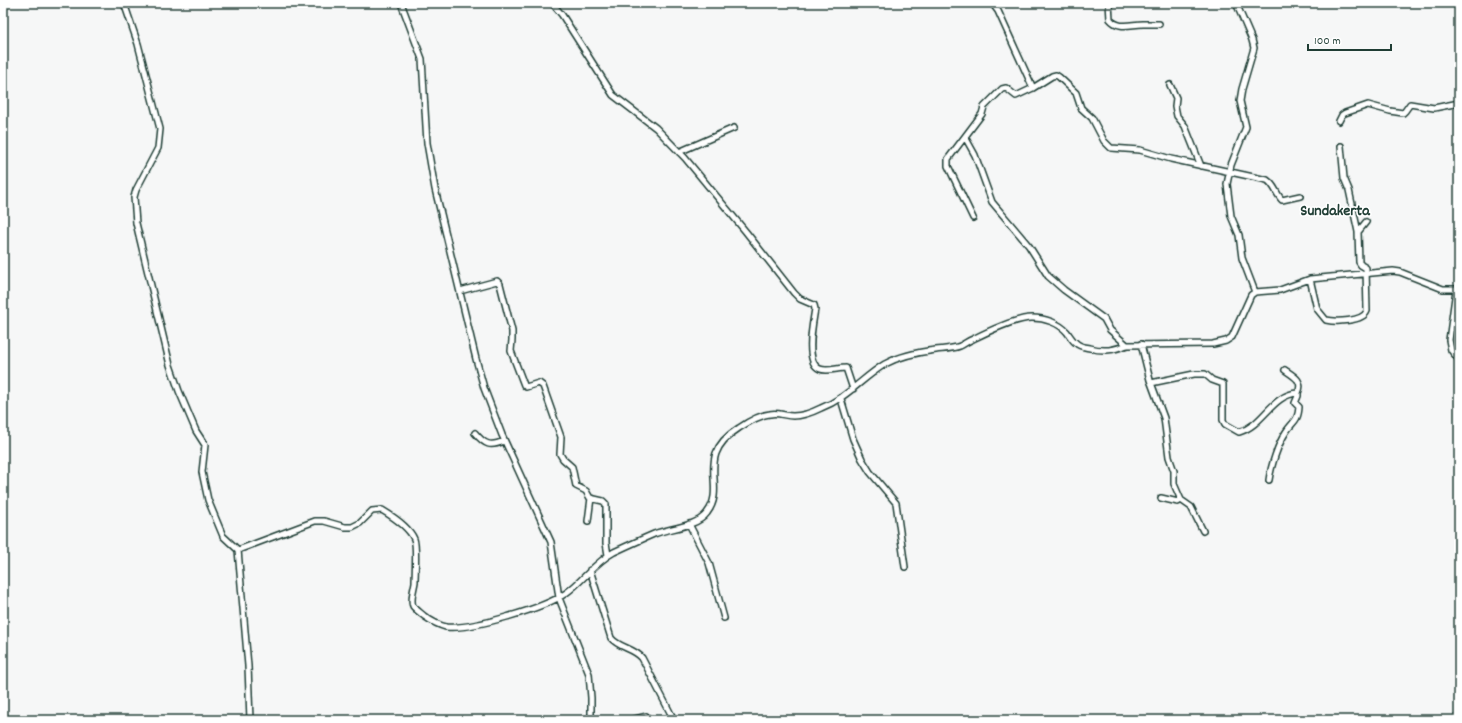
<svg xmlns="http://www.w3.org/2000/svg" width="1462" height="723" viewBox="0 0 1462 723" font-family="Dekko,sans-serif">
<rect width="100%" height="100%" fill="#f6f7f7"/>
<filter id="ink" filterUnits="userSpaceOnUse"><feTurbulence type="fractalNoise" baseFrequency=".025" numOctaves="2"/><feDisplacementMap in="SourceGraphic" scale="8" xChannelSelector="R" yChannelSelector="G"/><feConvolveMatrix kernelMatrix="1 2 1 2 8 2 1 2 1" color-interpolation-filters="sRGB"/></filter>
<g filter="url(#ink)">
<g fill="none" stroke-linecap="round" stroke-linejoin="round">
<defs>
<path id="minor" d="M124,3L138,44L160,129L158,148L136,190L134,197L136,223L170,365L179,391L196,431L205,445L202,472L208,500L223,536L238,550
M401,3L422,59L427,143L435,189L476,359L484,388L502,435L551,542L559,598L589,674L591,698V720
M552,3L562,15L613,95L656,128L685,158L746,232L794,293L800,299L814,305L815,309C813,322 804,363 820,369C827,372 838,368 846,368L853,389
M992,3L998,11L1033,88L1052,76L1056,75L1059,77L1076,93L1081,108L1092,118L1104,141L1111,148L1140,150L1171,159L1267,180C1275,185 1276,194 1282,200L1300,196
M1109,3L1110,19C1119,30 1131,24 1143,24C1148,24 1154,24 1159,24
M1236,3L1252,40L1254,48L1242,89L1240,101L1246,127L1231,165L1227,184L1231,216L1239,235L1242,258L1255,292
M1170,85L1176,98L1175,106L1177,116L1185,126L1201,166
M1339,121L1342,115L1345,113L1368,105L1390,111L1403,113L1405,111L1410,104L1434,108L1459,103
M965,137L975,155L992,202L1029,246L1048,276L1064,290L1104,319L1110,330L1127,345
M1341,146L1344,178L1349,190L1358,232
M679,152L734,128
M973,218L948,166V159L982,114L984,107L1002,89L1006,88L1016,96L1033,88
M1310,279L1317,309L1326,320C1335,322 1363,322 1367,311L1366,268L1361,265L1359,262L1358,232L1366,222
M1456,290L1449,340L1451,350L1459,360
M460,291L497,281L500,284L512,331V340L511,351L524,385L526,387L539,383L543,386L561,437L560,454L563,459L572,467L576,486L586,491L590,498L603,501L606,504V543L608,555
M1141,344L1150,380L1164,418L1169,457L1174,471V484L1181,500L1178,502L1161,498
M1285,370C1294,376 1304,381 1298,393
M1151,383L1194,374H1205L1212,380L1223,384V420L1225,424L1239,432C1263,426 1272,394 1298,393V396L1295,403L1299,407C1298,422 1293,421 1286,432C1278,444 1271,466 1269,480
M841,399L853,439L862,459L870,472L896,503L905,567
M475,433C485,445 490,447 504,441
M1181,500L1191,507L1203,531
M588,521L591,498
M689,524L709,563L724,618
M590,570L611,638C619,648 634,648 642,658L674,720
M250,720L248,666L238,550L315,521H324L345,527H352L360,523L372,511L382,510C392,516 409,527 414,539C417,546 415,573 415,582C414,589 410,600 413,606C416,610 421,613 424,616C431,621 438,625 446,627C471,630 545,608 566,593C583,581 595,562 614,552C627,546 640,540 654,534C669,528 697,527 707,513C728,486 693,457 739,428C748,422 759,415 770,414C778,412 785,416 793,416C803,416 813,412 821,408C847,398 862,378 885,364C900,356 919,352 936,350C944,349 952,349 960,346C964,344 968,341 973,339C987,332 1017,318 1032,318C1045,318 1059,323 1067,332C1070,336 1072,340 1076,343C1080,347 1085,347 1090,348C1104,352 1114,350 1127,345L1213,344L1226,341L1232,337L1251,295L1255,292L1280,290L1310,279L1393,271L1400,272L1443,289H1459
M594,720H605
M631,720L646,716"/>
</defs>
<use href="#minor" stroke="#1f3d34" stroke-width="8"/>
<use href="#minor" stroke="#fff" stroke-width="5"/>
</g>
</g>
<g text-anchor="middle" stroke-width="3" stroke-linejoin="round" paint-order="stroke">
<g font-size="16" font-weight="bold" fill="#1f3d34" stroke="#fff">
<text x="1335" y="215">Sundakerta</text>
</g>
</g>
<rect width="1462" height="723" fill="none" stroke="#fff" stroke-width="16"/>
<rect x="8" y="8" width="1446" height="707" fill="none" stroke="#1f3d34" stroke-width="1.5" filter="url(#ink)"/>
<path d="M1308 44v6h83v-6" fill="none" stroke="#1f3d34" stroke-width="2"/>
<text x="1314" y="44" font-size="12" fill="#1f3d34" stroke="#ffffff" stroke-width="3" paint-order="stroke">100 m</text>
</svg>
